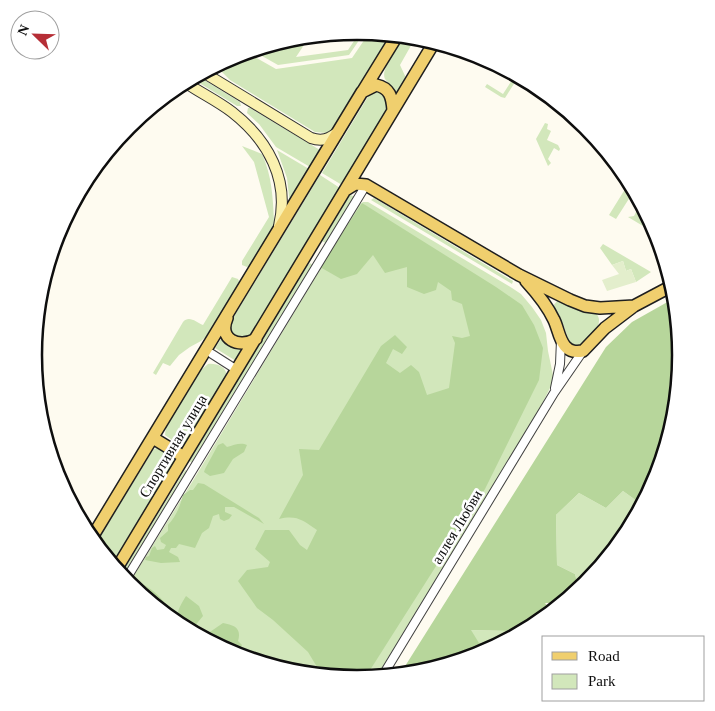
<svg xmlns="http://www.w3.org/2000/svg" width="715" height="711" viewBox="0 0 715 711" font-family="'Times New Roman',serif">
<rect width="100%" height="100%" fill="#fefbf0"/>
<path fill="#d2e7bb" d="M360,32L364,33L349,55L278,65L255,52L306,42L296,57L348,50Z
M369,33L390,38L335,128L326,133L315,132L230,80L222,72C230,57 231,56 248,53L276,69L352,58Z
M402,40L413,42L400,65L407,80L397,95C394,88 389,85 385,79C380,70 397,49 402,40Z
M514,77L517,79L505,98L501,97L485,87L487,84L503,94Z
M201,78L240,102L241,106H237L196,81Z
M375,91L385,93L389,108L342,185L322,173L369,95Z
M248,108H250L320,150L310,167L276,147L259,124L247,113Z
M545,123L548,124L547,129L551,131L547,140L558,145L560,149L559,151L554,148L548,159L551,163L548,166L536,139Z
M242,146L262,154C272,176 273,198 274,222L273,227L250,266L247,267L242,265V261L269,217L254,162Z
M277,150L309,169L293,196L290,205L287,178Z
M320,175L340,188L253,333L249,337L239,338L231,332V325L233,318Z
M627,186L632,194L616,219L609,215Z
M349,194L356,198L327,244L322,241L325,232Z
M374,198L513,281L512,284L371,200Z
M363,202H368L512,288L521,294L532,307L541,320L546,333L548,351L554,380L541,406L377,676L357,680L233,655L128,585L194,479L359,205Z
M637,210H643L658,235L628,217L634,216Z
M603,244L651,272L636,282L631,269L626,271L623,261L612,265L600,248Z
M310,263L314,266L195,464L189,461L303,270Z
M232,277L238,279L240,283L210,333L201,341L190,347L179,355L170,366L163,363L156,375L153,373L183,322C189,315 196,322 203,325Z
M558,300L569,306L596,313C606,325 589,337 581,345H573L569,341L563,324L552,307Z
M223,336L230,345L243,349L236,361L215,348Z
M208,364C217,363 228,367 226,377L186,443L179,445L165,435L166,426L200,371Z
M158,447L175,457V461L113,562L98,540L153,450Z
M185,470L189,472L124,579L121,574Z
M623,491L641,504L592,577L588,579L587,585L579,590L575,574L557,565L556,515L579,493L606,508Z
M470,630L513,631L511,635L493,648L479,644Z"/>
<path fill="#b7d69b" d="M362,203L496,287L522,305L534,325L543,348L539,380L485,489L365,678L357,680L320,672L308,652L273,620L257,608L238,581L247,570L268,567L270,562L255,549L265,530H289L300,545L307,550L317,530C302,520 297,515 279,519L303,475L299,449L319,450L381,346L395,335L407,347L402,354L393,349L386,363L400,373L411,365L419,372L427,395L449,388L455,343L452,336L462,338L470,336L462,304L452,300L451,291L438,282L436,290L424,294L407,287V267L385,273L373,255L357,274L341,279L320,267Z
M671,300L682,356L657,480L641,504L623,491L606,508L579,493L556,515L557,565L575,574L579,590L560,603H545L550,609L511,635L512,631L471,630L479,643L493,648L481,655L402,671L606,347L632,322Z
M223,443L227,447C234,445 241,442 247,445L244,452L233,459L224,473L210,476L204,472L205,469L218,445Z
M198,483L204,484L259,518L264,524L234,507H225V512L232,515L229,519L224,521L220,519L219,514L213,516L209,528L202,533L195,548L179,544L176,548H171L169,552L178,557L180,562L161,563L145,560L146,557L149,556L152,548L155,546L157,550L164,549L166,545L161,542L160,538L168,531V525C176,516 180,507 183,495L190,490H193Z
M133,581C145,583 157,593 164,602V608L130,586Z
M186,596L199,606L203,616L193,628C175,616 174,616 186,596Z
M223,623C234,625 242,628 238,641L242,645L236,656L204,636Z"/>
<path fill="#e3eecc" d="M623,261L626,271L631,269L636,282L607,291L602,280L619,274L612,265Z"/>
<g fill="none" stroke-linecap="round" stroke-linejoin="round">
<defs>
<path id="street" d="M212,354L237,370
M555,388L560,364L561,340
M125,581L366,185
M383,675L554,393L583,351"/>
<path id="secondary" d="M206,74L311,138C322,142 329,139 338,132
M189,85C203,94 219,102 232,112C268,140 290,180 279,226"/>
<path id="primary" d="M363,91L395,39
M347,189L355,184L366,185L519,275L570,300L585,306L600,308L634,306
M526,281C537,293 547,305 554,320C558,328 559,339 565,346C570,352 576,352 583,351L605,328L634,306L668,288
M227,318C218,339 238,349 256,339
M153,438L184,457
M94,534L362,92L376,85C390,88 392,97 393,110
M117,568L432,46"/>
</defs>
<use href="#street" stroke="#414141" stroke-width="10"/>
<use href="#secondary" stroke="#303030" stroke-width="12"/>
<use href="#primary" stroke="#1f1f1f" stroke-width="14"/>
<use href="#street" stroke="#fff" stroke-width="8"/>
<use href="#secondary" stroke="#faf1af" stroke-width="10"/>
<use href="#primary" stroke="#f0cf6e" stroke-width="11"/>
</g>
<g text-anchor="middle" stroke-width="5" stroke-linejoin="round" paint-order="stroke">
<g font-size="15" fill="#0e0e0e" stroke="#fff">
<text transform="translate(173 446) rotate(-59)" y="5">Спортивная улица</text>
<text transform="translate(457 527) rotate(-59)" y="5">аллея Любви</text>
</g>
</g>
<path d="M0 0H715V711H0ZM42 355a315 315 0 1 1 630 0a315 315 0 1 1-630 0Z" fill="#fff" fill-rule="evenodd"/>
<path fill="none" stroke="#0e0e0e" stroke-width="2.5" d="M42 355a315 315 0 1 1 630 0a315 315 0 1 1-630 0Z"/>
<rect x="542" y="636" width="162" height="65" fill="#ffffff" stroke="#9f9f9f"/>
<rect x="552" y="652" width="25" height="8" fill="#f0cf6e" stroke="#9f9f9f"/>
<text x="588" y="661" font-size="15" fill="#0e0e0e">Road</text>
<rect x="552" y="674" width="25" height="15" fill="#d2e7bb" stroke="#9f9f9f"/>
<text x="588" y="686" font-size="15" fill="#0e0e0e">Park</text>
<g transform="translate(35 35) rotate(293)"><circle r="24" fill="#ffffff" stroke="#9f9f9f"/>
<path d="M0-4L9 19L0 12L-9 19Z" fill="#b62e36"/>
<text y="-8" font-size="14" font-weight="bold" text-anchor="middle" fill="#0e0e0e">N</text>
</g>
</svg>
